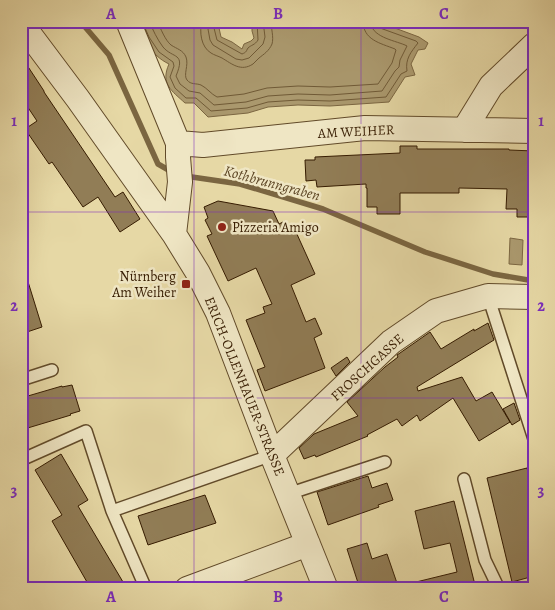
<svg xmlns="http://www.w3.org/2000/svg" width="555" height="610" viewBox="0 0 555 610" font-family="Alegreya,serif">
<rect width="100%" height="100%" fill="#e6d8a5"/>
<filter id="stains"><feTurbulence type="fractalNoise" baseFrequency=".004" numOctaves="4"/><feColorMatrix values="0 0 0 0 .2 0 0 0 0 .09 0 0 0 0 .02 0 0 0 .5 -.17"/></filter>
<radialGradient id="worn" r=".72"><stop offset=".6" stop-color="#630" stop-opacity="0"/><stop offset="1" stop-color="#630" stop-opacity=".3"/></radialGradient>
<path fill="#aa986d" stroke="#7b6641" d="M137,21H221L219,28L221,37L232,42L242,49L244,44L251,41L254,38L252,31V21H376L419,37L428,43L425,49L418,50L411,64L415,75L405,77L389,102L330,106L298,105L268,107L248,113L208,117L194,103H185C172,91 160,84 169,64C150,55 145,39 137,21Z
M510,238L523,240L522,265L509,264Z"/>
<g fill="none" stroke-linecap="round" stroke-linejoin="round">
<path stroke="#705a36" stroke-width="1" d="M142,21L149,37L159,52L173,62L174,66L170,77L175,88L186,98H196L211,111L247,108L268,102L298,100L330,101L386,97L401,74L407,71C405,59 411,52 418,43L416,41L380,28L377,25V21
M149,21C153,30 157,39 163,47C173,59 186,52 176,76L180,84L189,91L200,93L214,105L246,102L268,96L298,94L330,95L382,91L395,71L399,67L400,60L407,46L405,45C393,40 371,37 370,21
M157,21C161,29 165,40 171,45C177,49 183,50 186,57C189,65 183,75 187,80C191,85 196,83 201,85C207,88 211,94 217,97L244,94L267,88L298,86L330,87L378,84L392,63L396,50L395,49C380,43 363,40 363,21
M202,21C199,32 201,47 211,53C214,55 218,56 222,58C232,64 241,72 253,64C255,62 257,60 259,58C264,54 269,51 272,44C274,37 271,29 271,21
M209,21L208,29L210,40L213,45L236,59L242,60L249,58L263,44L265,37L263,21
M216,21L214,28L217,40L242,54C247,52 246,51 248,48C251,45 255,45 258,40L257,21"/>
<path stroke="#7b6641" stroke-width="5.5" d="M80,21L109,55L158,164L172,172
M185,176L240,184L323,209L425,252L493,274L534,281"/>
</g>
<path fill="#917d56" stroke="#351b00" d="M21,56L44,91V92L115,197L123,192L140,219L120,232L98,197L83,207L52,162L49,164L25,129L37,121L21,97Z
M400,146H417V149H509V150L534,151V217H517V209H506L507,189L459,188V193H400V214H377V207H367V188H366V184L317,187L316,180L306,181L305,160H315V157L400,153Z
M218,201L273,211L279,224L285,221L291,234L296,232L315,274L291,285L306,322L315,318L322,334L314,338L325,368L265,391L257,370L265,367L246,320L265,313L263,307L272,304L256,268L228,281L207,236L212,234L205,220L208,218L204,207Z
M21,272H25L42,327L21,334Z
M488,323L494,340L417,387L418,391L462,377L476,401L492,392L510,422L479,441L453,398L420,421L417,415L402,426L397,419L367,435L368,436L316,457L315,455L304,459L299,448L314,434L358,416L347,402L385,367L398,357L397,355L400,353L430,332L441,349L474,329V331Z
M347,357L350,362L336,376L331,368Z
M72,385L80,411L70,414L71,415L21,430V398L62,386V387Z
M534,391V412H533L528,395Z
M514,403L520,420L512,425L503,409Z
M61,454L88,500L78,506L123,582L112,589H91L52,521L62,515L35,470Z
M527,468L534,495V576L512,582L487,478Z
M368,476L372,488L387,483L393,500L378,505L379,507L328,525L317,492Z
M205,495L216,523L148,545L138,516Z
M454,501L476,589H413L412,583L457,572L450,543L424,549L415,511Z
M367,543L372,559L387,554L399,589H360L347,549Z"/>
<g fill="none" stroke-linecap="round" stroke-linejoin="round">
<defs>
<path id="service" d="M488,296L534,439
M21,380L52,370
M21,460L86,431L112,511
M464,479L485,560L499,589
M288,494L385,462
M146,589L112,511L272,455"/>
<path id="minor" d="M128,21L178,143V157L180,182L174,234
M21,23L78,99L174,234L198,273L218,313L272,455L326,589
M464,130L491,86L534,45
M178,143L203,145L365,128L534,131
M272,455L391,342L436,311L488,296L534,297
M187,589L308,544"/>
</defs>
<use href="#service" stroke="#614a29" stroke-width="14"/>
<use href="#minor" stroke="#614a29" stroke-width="26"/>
<use href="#service" stroke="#efe6c4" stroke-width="11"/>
<use href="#minor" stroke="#efe6c4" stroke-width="24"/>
</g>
<path fill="none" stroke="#7b2cbf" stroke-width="1" stroke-opacity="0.55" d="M194,21V589M361,21V589M21,212H534M21,398H534"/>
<g fill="#8f2418" stroke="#efe6c4" stroke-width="2">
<circle cx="222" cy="227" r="5"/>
<rect x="181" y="279" width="10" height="10" rx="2.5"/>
</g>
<g text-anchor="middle" stroke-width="5" stroke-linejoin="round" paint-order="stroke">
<g font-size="14" fill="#351b00" stroke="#efe6c4">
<text transform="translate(356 131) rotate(-3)" y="5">AM WEIHER</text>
<text transform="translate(367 367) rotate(-42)" y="5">FROSCHGASSE</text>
<text transform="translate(245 386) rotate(68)" y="5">ERICH-OLLENHAUER-STRASSE</text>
</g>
<g font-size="14" fill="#351b00" stroke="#efe6c4" text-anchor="start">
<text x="232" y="232">Pizzeria Amigo</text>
<text x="176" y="281" text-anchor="end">Nürnberg<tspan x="176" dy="16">Am Weiher</tspan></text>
</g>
<g font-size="15" font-style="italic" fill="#5e4726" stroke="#efe6c4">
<text transform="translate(272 183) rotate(15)" y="5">Kothbrunngraben</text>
</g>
</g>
<rect width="555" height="610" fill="none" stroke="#e6d8a5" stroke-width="55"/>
<rect x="28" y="28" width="500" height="554" fill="none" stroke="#7b2cbf" stroke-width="2"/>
<g font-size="16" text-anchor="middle" font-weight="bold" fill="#7b2cbf">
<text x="111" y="19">A</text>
<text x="278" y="19">B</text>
<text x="444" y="19">C</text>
<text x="14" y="126">1</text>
<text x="541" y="126">1</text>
<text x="14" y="311">2</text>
<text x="541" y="311">2</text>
<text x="14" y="496">3</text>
<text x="541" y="496">3</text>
<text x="111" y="602">A</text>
<text x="278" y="602">B</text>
<text x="444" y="602">C</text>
</g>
<rect width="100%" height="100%" filter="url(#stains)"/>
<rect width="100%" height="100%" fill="url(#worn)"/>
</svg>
